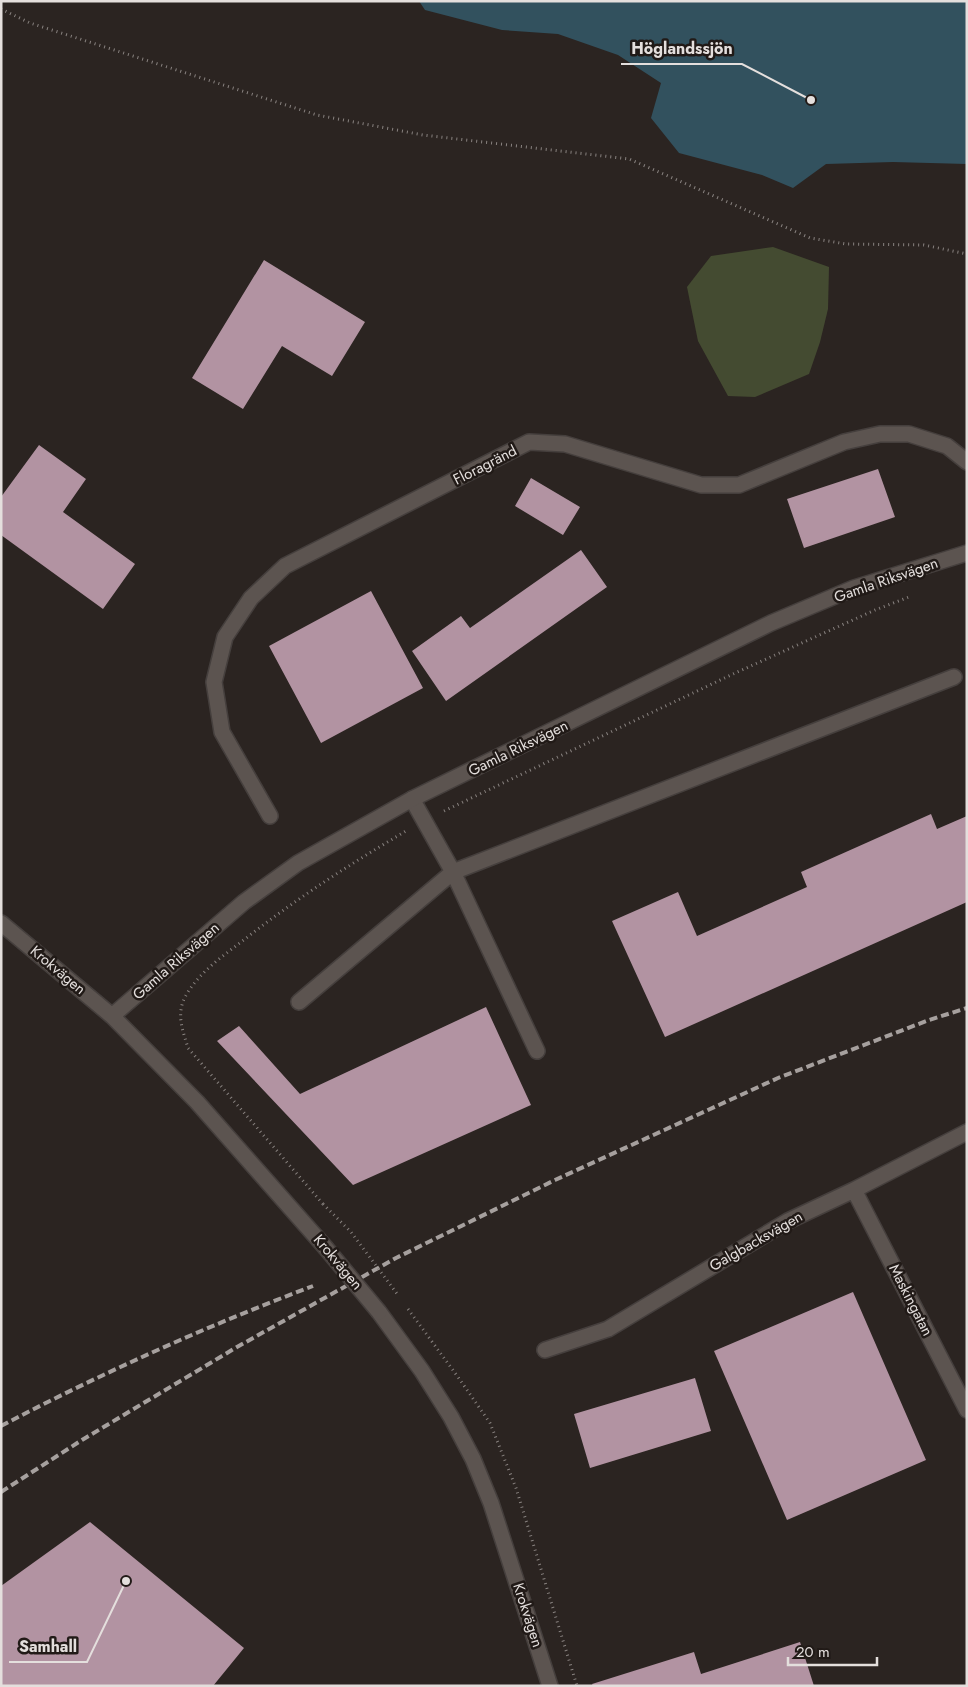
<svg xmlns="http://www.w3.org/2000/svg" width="968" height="1687" viewBox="0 0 968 1687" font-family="Jost,sans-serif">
<rect width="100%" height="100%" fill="#2b2421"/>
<path fill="#444b31" d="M773,247L829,267L828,309L820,342L809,374L755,397L728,396L698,341L687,287L711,256Z"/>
<path fill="#32515e" d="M419,1H967V164L893,162L826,164L793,188L762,175L679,153L651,118L661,83L618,55L558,34L502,30L425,10Z"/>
<path fill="#b293a2" d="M264,260L365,322L332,376L282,346L243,409L192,378Z
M39,445L86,479L63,512L135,564L103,609L1,535V497Z
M878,469L895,517L804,548L787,499Z
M531,478L580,507L563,535L515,506Z
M581,550L607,587L446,701L412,651L461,616L470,628Z
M371,591L423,688L321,743L269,646Z
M931,814L937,829L967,816V902L665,1037L612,921L678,892L697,936L807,887L801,872Z
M486,1007L531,1105L353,1185L217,1041L239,1026L300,1094Z
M853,1292L926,1460L787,1520L714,1351Z
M695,1378L711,1431L590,1468L574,1414Z
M90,1522L244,1648L213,1686H1V1586Z
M800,1642L814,1686H593L592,1684L694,1652L701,1674Z"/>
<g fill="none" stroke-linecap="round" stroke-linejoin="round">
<defs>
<path id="service" d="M412,799L453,872L537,1051
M299,1002L453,872L954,677"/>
<path id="minor" d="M270,816L222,732L214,682L225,637L251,598L285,566L529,442L565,444L701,485H739L844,442L880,434H909L947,446L967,462
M854,1190L967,1410
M545,1350L608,1329L788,1221L854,1190L967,1132"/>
<path id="tertiary" d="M1,923L112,1016L197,1102L325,1247
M112,1016L244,902L298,863L412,799L771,623L854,588L967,553
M379,1312L422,1371L451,1417L473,1459L491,1503L550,1686"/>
</defs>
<use href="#service" stroke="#453f3d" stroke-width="18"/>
<use href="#minor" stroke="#453f3d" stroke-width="18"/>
<use href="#tertiary" stroke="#453f3d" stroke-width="18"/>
<path stroke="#898380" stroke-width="3" stroke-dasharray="1 4" stroke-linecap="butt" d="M1,9L30,23L317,115L423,135L629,159L810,238L846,244L924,245L967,254
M444,811L733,674L875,610L909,597
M323,1204L188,1048C183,1031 176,1015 185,997C199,972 223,956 245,939C296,899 350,864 406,831
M408,1309L458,1377L490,1423L516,1488L577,1686"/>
<use href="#service" stroke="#5c5450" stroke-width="15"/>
<use href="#minor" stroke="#5c5450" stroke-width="15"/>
<use href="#tertiary" stroke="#5c5450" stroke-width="15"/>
<path stroke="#a6a09e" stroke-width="4" stroke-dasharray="8 4" stroke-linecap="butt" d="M1,1426C102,1373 207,1326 313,1286
M1,1492L82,1440L237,1347L396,1258L555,1180L778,1078L929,1020L967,1008"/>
<defs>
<path id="tertiary-bridge" d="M325,1247L379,1312"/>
</defs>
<use href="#tertiary-bridge" stroke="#453f3d" stroke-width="18" stroke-linecap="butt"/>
<path stroke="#898380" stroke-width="3" stroke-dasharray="1 4" stroke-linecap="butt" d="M323,1204L351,1232L398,1295"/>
<use href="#tertiary-bridge" stroke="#5c5450" stroke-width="15"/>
</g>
<g text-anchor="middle" stroke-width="5" stroke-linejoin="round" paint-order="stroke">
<g font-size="15" fill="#e4dfdd" stroke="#211a17">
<text transform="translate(485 465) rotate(-27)" y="5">Floragränd</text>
<text transform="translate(886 580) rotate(-19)" y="5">Gamla Riksvägen</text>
<text transform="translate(518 748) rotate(-26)" y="5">Gamla Riksvägen</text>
<text transform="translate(176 961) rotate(-41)" y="5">Gamla Riksvägen</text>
<text transform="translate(58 970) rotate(40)" y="5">Krokvägen</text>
<text transform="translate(756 1241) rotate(-30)" y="5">Galgbacksvägen</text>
<text transform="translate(338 1262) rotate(50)" y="5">Krokvägen</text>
<text transform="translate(911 1300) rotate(63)" y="5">Maskingatan</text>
<text transform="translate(528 1615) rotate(72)" y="5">Krokvägen</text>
</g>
</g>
<path fill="none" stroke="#e4dfdd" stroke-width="2" d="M811 100L742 64H621M126 1581L87 1662H9"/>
<g fill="#e4dfdd" stroke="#211a17" stroke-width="2">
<circle cx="811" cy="100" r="5"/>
<circle cx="126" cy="1581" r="5"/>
</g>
<g font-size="16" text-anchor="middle" font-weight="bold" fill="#e4dfdd" stroke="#211a17" stroke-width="5" stroke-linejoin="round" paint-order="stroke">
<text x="682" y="54">Höglandssjön</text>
<text x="48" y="1652">Samhall</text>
</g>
<rect width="968" height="1687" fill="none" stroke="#e4dfdd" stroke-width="5"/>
<path d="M788 1657v8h89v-8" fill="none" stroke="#e4dfdd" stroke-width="2.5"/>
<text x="796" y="1657" font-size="15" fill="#e4dfdd" stroke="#211a17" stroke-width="4" paint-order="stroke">20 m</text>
</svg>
